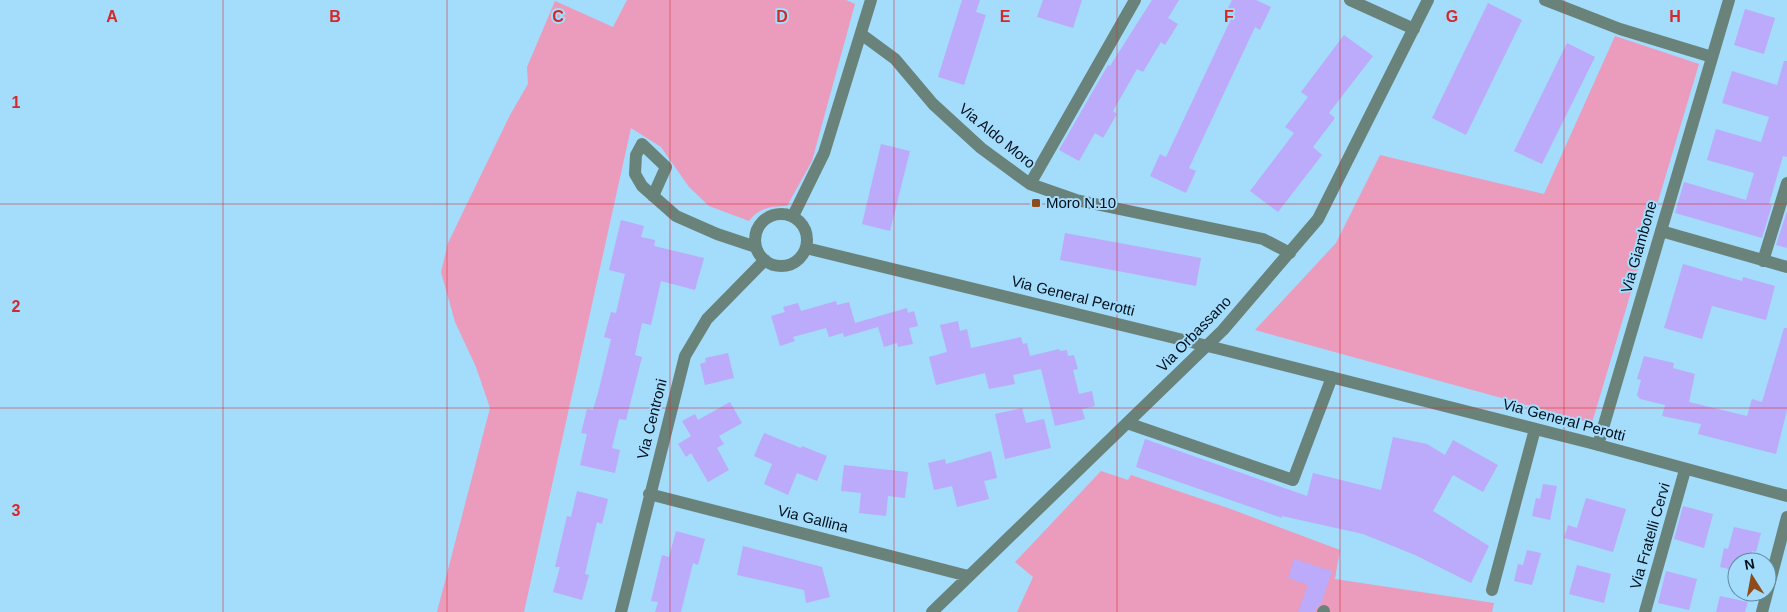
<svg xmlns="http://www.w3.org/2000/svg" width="1787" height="612" viewBox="0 0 1787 612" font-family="Arial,sans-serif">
<rect width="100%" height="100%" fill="#a4dcfc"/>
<path fill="#eb9cbc" d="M627,0H846L855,4L812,161L787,206C772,206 758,208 749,221L709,206L689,187L661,147L631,128L524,612H437L490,408L476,367L455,322L441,272L448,243L510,115L528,84L527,67L555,1L613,27Z
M1615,36L1699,64L1592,423L1255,330L1336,243L1380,155L1544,194Z
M1101,471L1128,480L1131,475L1228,508L1340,550L1335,579L1494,603L1492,612H1017L1033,577L1015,562Z"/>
<path fill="#bcaafb" d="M962,0H980L976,12L986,15L964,85L938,77Z
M1043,0H1082L1073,28L1037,17Z
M1152,0H1179L1168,18L1178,24L1165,45L1161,42L1143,72L1137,69L1113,111L1117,114L1103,138L1095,133L1079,161L1059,150L1108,65L1110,66Z
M1232,0H1256L1271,7L1260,30L1255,27L1189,168L1196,171L1186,193L1150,176L1160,154L1166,157L1232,17L1225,14Z
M1488,3L1522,20L1466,135L1432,118Z
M1745,9L1775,18L1764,54L1734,45Z
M1344,35L1373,56L1329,113L1335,118L1313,147L1322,155L1278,212L1250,191L1294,133L1285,127L1308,97L1301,92Z
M1567,43L1595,57L1542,164L1514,151Z
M1784,61H1787V157L1783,156L1769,204L1772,205L1762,238L1675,213L1684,182L1746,200L1754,173L1707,160L1716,129L1761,142L1769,117L1722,103L1732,71L1777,85Z
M881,144L910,151L890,231L862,224Z
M1787,211V248L1776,245Z
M621,220L644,226L641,237L655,240L654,246L704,258L695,290L661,281L651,325L642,323L635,355L642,357L626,420L619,419L612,448L620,450L615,473L580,465L587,434L581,433L587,409L593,410L599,389L611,339L604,337L611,312L616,313L625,274L609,270Z
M1065,233L1201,258L1196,286L1060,260Z
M1683,264L1742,281L1743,277L1775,286L1766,320L1712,306L1702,339L1664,328Z
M836,301L837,305L849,302L855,323L907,308L908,313L914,311L918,326L909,328L913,344L898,347L897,343L884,347L878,327L844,337L843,333L829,337L826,328L793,337L795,341L780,346L771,316L785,312L783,307L798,303L801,311Z
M958,321L960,331L967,329L971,348L1021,337L1023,344L1027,343L1030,356L1059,349L1060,351L1067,350L1068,356L1074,355L1078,369L1073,370L1079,394L1092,391L1095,406L1082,409L1085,419L1055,426L1041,369L1013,375L1015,384L989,389L985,373L936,385L929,357L947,352L940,325Z
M1784,328H1787V410L1776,454L1698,434L1701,424L1662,416L1665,405L1640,399L1637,395L1641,380L1637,379L1644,356L1674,363L1673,368L1695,374L1689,402L1747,416L1752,399L1762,402Z
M728,353L734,378L705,385L700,364L706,362L705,358Z
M730,402L742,423L719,436L724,444L717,448L729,470L708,482L691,453L686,457L678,444L691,436L682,421L695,414L698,420Z
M1022,408L1026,423L1044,419L1051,448L1005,459L995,414Z
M764,433L801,448L802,446L827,456L817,481L797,473L788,495L764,484L772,464L754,456Z
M1393,437L1427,444L1445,455L1453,440L1498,465L1483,492L1453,475L1433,511L1489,546L1471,583L1415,555L1363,534L1282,516V518L1136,467L1145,439L1307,496L1313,473L1381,490Z
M991,451L997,478L984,481L989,499L957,507L952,486L934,490L928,463L945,459L946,464Z
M844,465L908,472L905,498L888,496L886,516L859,513L861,493L841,491Z
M1543,484L1557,486L1550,520L1532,516L1536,498L1540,499Z
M577,491L608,499L602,524L597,522L585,574L589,575L582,600L553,592L560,567H555L567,516L571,517Z
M1586,498L1626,509L1613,552L1564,538L1568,525L1577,528Z
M1683,506L1713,514L1704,548L1674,539Z
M1734,527L1761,533L1756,552L1752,551L1749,562H1737V571L1720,567L1724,548L1728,549Z
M676,531L705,539L698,565L693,563L681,612H655L658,602L651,601L662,555L669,557Z
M743,546L822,567L830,597L806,603L804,590L737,575Z
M1527,550L1541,553L1532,585L1514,581L1518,564L1523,565Z
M1294,559L1332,571L1321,604L1317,607L1315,612H1298L1308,585L1288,578Z
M1577,565L1611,574L1604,603L1569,594Z
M1666,571L1697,579L1689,610L1658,603Z
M1720,596L1748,602L1745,612H1716Z"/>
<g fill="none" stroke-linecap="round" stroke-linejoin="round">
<path stroke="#69837b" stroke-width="12" d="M1350,0L1414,29
M1545,0L1620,29L1712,57
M861,34L895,59L933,104L981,148L1030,184L1076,200L1263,239L1290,253
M1030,184L1135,0
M653,196L666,167L642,144L636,155L635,174L642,186L676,216L717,234L756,247
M755 240a26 26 0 1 1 52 0a26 26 0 1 1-52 0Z
M793,216L824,153L871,0
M1661,231L1787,267
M806,248L1220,349L1591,443L1787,496
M1763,261L1787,183
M1127,423L1293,480L1332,377
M1598,445L1729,0
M649,494L968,576
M1492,590L1535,429
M621,612L685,356L707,319L765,260
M932,612L1223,330L1318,219L1428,0
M1323,612L1324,611
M1645,612L1685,470
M1762,612L1787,517"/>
</g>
<path fill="none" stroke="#d62828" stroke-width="1" stroke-opacity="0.55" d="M223,0V612M447,0V612M670,0V612M894,0V612M1117,0V612M1340,0V612M1564,0V612M0,204H1787M0,408H1787"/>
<rect fill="#8e4c1a" stroke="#a4dcfc" stroke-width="2" x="1031" y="198" width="10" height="10" rx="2.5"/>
<g text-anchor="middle" stroke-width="4" stroke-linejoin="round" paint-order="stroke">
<g font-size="15" fill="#00101b" stroke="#a4dcfc">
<text transform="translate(997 136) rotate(39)" y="5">Via Aldo Moro</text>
<text transform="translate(1639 247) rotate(-74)" y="5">Via Giambone</text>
<text transform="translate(1073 296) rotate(14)" y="5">Via General Perotti</text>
<text transform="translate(1194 334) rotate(-46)" y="5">Via Orbassano</text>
<text transform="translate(652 419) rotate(-76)" y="5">Via Centroni</text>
<text transform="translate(1564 420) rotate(15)" y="5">Via General Perotti</text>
<text transform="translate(813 519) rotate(14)" y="5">Via Gallina</text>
<text transform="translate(1650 536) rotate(-74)" y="5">Via Fratelli Cervi</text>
</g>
<g font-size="15" fill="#00101b" stroke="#a4dcfc" text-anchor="start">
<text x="1046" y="208">Moro N.10</text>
</g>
</g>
<g font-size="16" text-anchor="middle" font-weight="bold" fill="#d62828" stroke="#a4dcfc" stroke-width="4" stroke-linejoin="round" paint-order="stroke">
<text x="112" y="22">A</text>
<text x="335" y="22">B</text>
<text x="558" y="22">C</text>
<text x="782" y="22">D</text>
<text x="1005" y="22">E</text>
<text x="1229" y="22">F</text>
<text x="1452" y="22">G</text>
<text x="1675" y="22">H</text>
<text x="16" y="108">1</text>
<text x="16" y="312">2</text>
<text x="16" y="516">3</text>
</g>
<g transform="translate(1752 577) rotate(349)"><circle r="24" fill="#a4dcfc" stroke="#628aa2"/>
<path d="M0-4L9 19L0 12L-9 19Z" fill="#8e4c1a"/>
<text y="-8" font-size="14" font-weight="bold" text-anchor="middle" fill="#00101b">N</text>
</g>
</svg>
